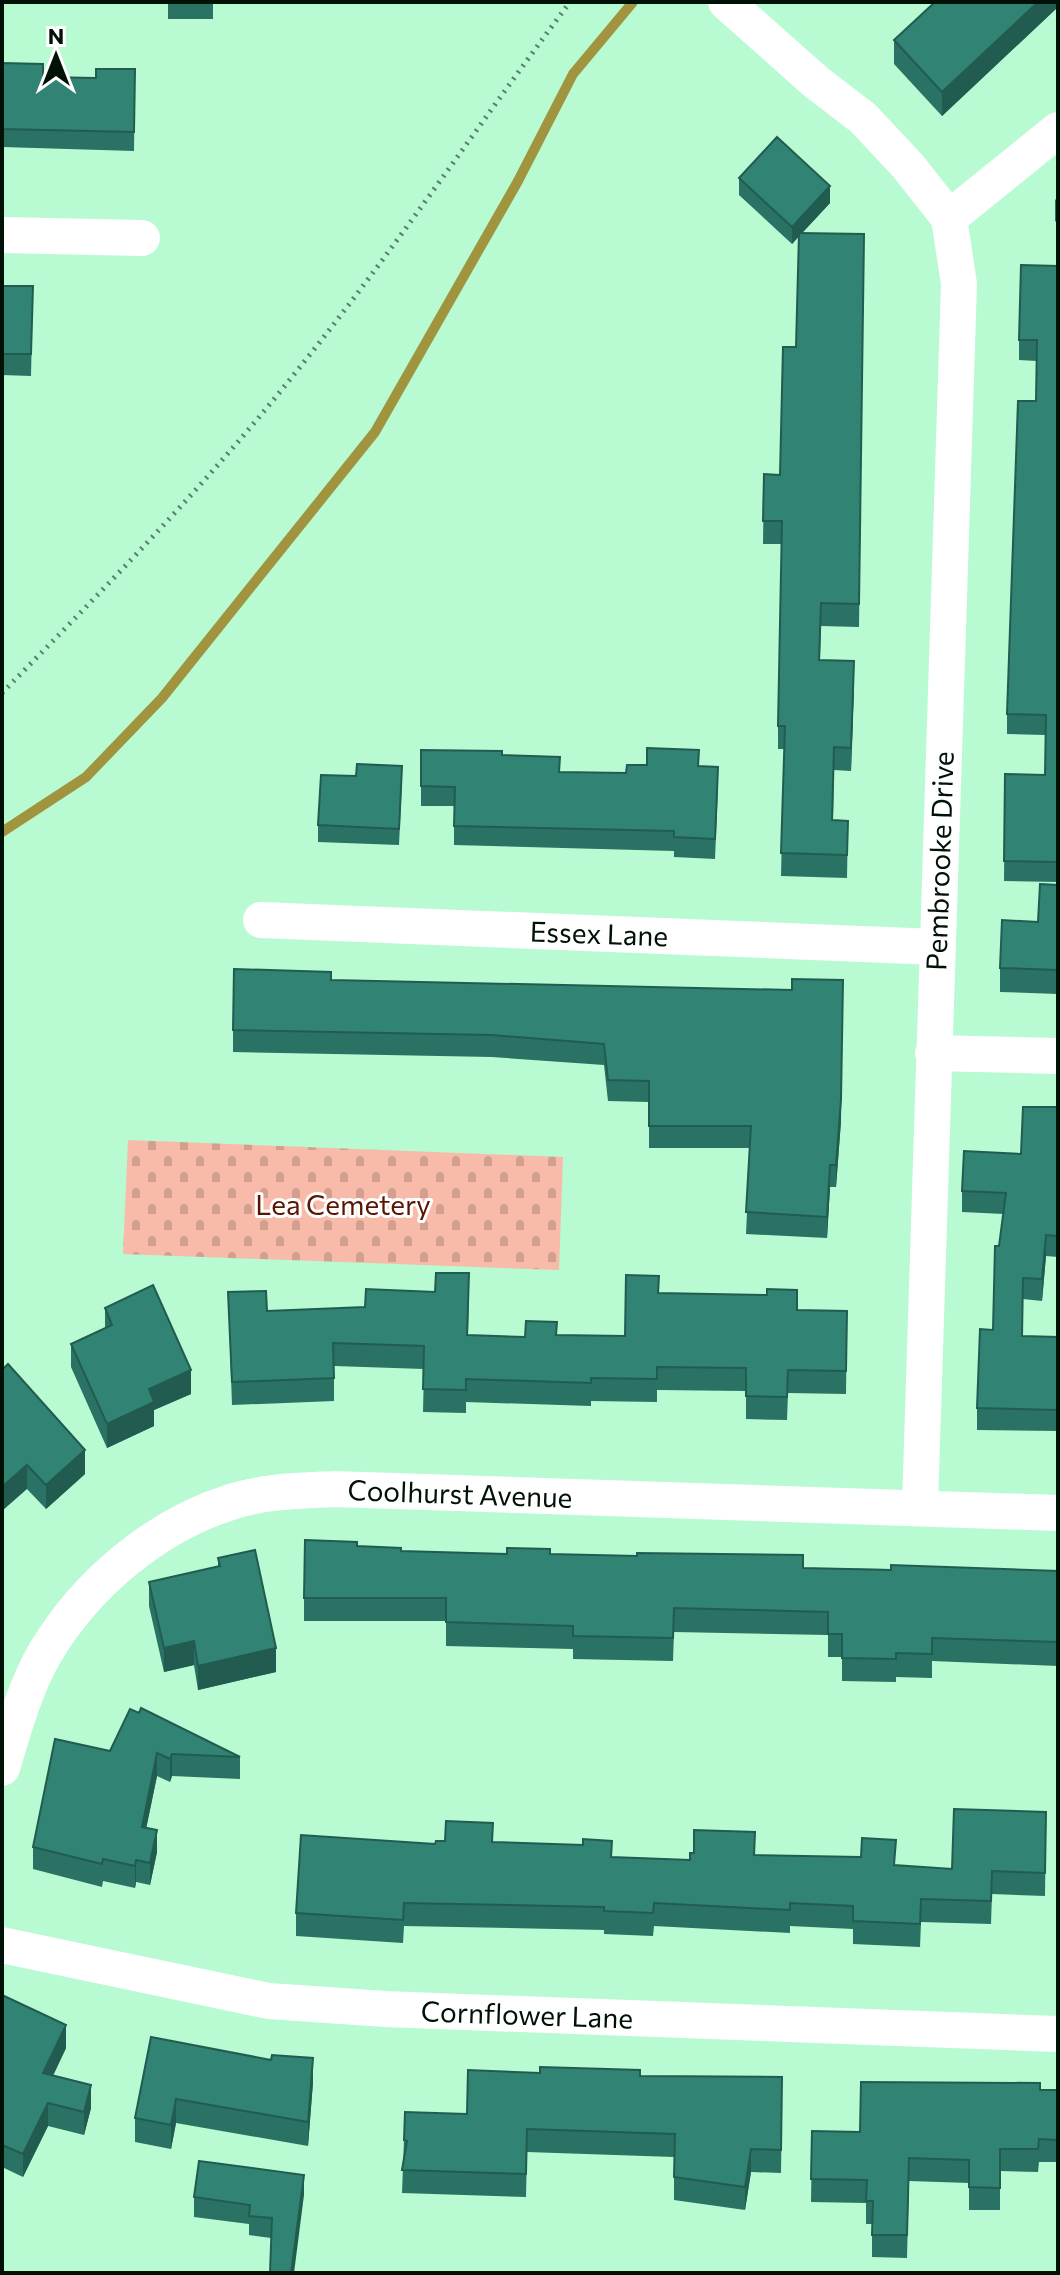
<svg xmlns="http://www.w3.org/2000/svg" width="1060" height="2275" viewBox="0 0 1060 2275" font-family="Commissioner,sans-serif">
<defs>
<pattern id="cemetery-stones" width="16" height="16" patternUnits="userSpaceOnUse" patternTransform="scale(2)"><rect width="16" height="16" fill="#f8bba9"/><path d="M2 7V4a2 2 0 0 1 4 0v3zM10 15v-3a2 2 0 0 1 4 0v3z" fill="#d3a090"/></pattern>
</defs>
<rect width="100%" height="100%" fill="#b8fad1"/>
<path fill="url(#cemetery-stones)" d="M128,1140L563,1157L559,1270L123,1254Z"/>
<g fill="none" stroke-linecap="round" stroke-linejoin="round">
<path stroke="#a1943e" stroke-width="10" d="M2,832L86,777L162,698L375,432L518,181L573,74L633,2"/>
<path stroke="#588066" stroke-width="5" stroke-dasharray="2 6" stroke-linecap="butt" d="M2,693C103,590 206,485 296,372C393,252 478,125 570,2"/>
<path stroke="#fff" stroke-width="36" d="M726,2L816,82L863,118L908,166L949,218L959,284L920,1506
M949,218L1058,130
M2,235L142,238
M261,920L937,947
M933,1053L1058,1056
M2,1768C13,1731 25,1687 45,1653C86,1584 155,1526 231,1502C264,1491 300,1491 334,1489L1058,1513
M2,1945L269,2001L385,2009L1058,2034"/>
</g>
<path fill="#2a7263" d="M168,2H213V19H168Z
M1058,2V7L942,116L894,64V40Z
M2,63L43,77L96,78L135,69L134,151L2,147Z
M739,178L830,203L802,233L864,234L859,627L821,626L820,660L854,684L851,771L834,770L833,820L848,821L847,878L781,876L784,749H778V726L782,544H763L764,474L780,475L796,347L799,236L792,244L739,195Z
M1058,197V224L1055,221V200Z
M1058,266V882L1004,881L1005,774L1045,775L1046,735L1007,734V714L1036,401L1037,361L1019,360V340Z
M2,286H33L31,376L2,375Z
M421,750L502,755L560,772L626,773L699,766L718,787L715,859L674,857V851L454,845V806H421Z
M402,782L399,845L318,842V825Z
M1058,885V994L1000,992V968L1038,922Z
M331,980L792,990L841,1121L836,1187H830L827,1238L746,1234L750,1148H649V1102L608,1101L604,1065L492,1057L233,1052V1030Z
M1058,1107V1257L1046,1256L1042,1301L1023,1299L1022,1336L1058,1337V1431L977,1430V1408L993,1330L999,1246L1004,1214L962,1212V1191L1021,1154Z
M228,1292L267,1311L365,1307L469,1296L468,1335L525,1337L557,1335L625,1336L659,1293L797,1310L847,1311L846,1394L788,1393L787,1420L746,1419V1391L657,1390V1402L591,1401V1406L466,1402V1413L423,1412L424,1369L334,1366V1401L232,1405Z
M105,1308L191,1394L154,1410V1426L107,1448L71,1367V1344L105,1328Z
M2,1370L85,1474L46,1509L27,1489Z
M357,1546L401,1551L507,1554H550L803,1568L1058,1571V1666L932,1661V1678L896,1677V1682L842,1681V1657H828V1635L674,1632L673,1661L573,1659V1649L446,1646V1621H304V1598Z
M218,1558L276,1672L198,1690L194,1665L164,1672L149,1606V1582L218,1566Z
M110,1751L240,1757V1779L172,1776L170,1782L157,1776L146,1828L157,1852L150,1885L136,1882L135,1888L103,1881L102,1887L33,1869V1847Z
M1046,1812L1045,1896L992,1894L991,1924L921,1922L920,1947L853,1944V1929L790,1926V1933L654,1926L653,1936L604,1934V1930L404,1926L403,1943L296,1936V1913L435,1844L445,1841L493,1842L612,1857L690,1860L755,1855L952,1869Z
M2,1995L66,2048L53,2076L91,2108L84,2135L48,2126L23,2177L2,2167Z
M151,2037L313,2082L308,2146L176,2123L171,2149L135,2142V2118Z
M540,2073L782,2101L781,2173L751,2172L745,2210L674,2200V2157L527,2152L526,2197L402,2193L405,2112L467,2114Z
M1040,2090H1058V2162H1039L1038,2172L1000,2171V2210H969V2183L909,2181L907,2258L872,2257V2224H866V2203L811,2202L812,2131L860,2132Z
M304,2195L271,2238L249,2235V2224L194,2217V2197Z"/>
<path fill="#225c50" d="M1038,2H1058V7L942,116V92Z
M830,186V203L792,244V227Z
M854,661V684L851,771V748Z
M843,980L841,1121L836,1187V1165Z
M830,1165V1187L827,1238V1217Z
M1046,1235V1256L1042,1301V1279Z
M191,1370V1394L154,1410V1426L107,1448V1424L149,1389Z
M85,1450V1474L46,1509V1485Z
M27,1465V1489L2,1511V1487Z
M194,1641V1665L164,1672V1648Z
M276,1648V1672L198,1690V1666Z
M157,1753V1776L142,1849V1827Z
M172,1754V1776L170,1782V1759Z
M157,1830V1852L150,1885V1863Z
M136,1860V1882L135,1888V1866Z
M66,2025V2048L43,2096V2073Z
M313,2058V2082L308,2146V2122Z
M91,2085V2108L84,2135V2112Z
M176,2099V2123L171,2149V2125Z
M48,2103V2126L23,2177V2154Z
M751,2149V2172L745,2210V2187Z
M304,2175V2195L294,2273H291Z"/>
<path fill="#318473" stroke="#225c50" stroke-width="2" d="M168,2H213V3H168Z
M935,2H1038L942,92L894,40Z
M2,63L43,64V77L96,78V69H135L134,132L2,129Z
M777,137L830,186L792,227L739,178Z
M799,233L864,234L859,604L821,603L819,660L854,661L851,748L834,747L832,820L848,821L847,855L781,853L785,726H778L782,521H763L764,474L780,475L783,347H796Z
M1021,265L1058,266V862L1004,861L1005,774L1045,775L1046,715L1007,714L1018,401H1036L1037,340H1019Z
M2,286H33L31,354H2Z
M647,748L699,750L698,766L718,767L715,839L674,837V831L454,826L455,787L421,786V750L502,751V755L560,757L559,772L626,773L627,765H647Z
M357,764L402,766L399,829L318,825L321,775L356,776Z
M1040,884L1058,885V970L1000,968L1002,920L1038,922Z
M234,969L331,972V980L792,990V979L843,980L841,1099L836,1165H830L827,1217L746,1212L751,1126H649V1081L608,1080L604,1044L492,1035L233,1030Z
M1023,1107H1058V1236L1046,1235L1042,1279L1023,1278L1022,1336L1058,1337V1410L977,1408L980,1329L993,1330L995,1246H999L1006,1193L962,1191L964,1151L1021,1154Z
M436,1273H469L467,1335L525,1337L526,1321L557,1322L556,1335L625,1336L626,1275L659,1276L658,1293L767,1295V1289L797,1290V1310L847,1311L846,1371L788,1370L787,1397L746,1396V1368L657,1367V1379L591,1378V1383L466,1379V1390L423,1389L424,1346L333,1343L334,1378L232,1382L228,1292L266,1291L267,1311L365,1307L366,1289L435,1292Z
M153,1285L191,1370L149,1389L154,1402L107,1424L71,1344L112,1325L105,1308Z
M8,1364L85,1450L46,1485L27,1465L2,1487V1370Z
M305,1540L357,1542V1546L401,1548V1551L507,1554V1548L550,1549V1554L637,1556V1553L803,1555V1568L891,1570V1565L1058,1571V1642L932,1638V1654L896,1653V1659L842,1658V1634H828V1612L674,1608L673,1638L573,1636V1626L446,1622V1598H304Z
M255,1550L276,1648L198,1666L194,1641L164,1648L149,1582L220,1566L218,1558Z
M141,1708L240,1757L172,1754L170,1759L157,1753L142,1827L157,1830L150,1863L136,1860L135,1866L103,1859L102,1864L33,1847L55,1739L110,1751L130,1709L139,1713Z
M954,1809L1046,1812L1045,1873L992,1871L991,1901L921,1899L920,1924L853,1921V1906L790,1903V1910L654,1903L653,1913L604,1911V1907L404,1903L403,1920L296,1913L301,1835L435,1844L436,1841H445L446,1821L493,1823L492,1842L583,1845V1839L612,1841L611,1857L690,1860V1853H694V1830L755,1832L754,1855L861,1857L862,1838L896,1840L894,1865L952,1869Z
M2,1995L66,2025L43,2073L91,2085L84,2112L48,2103L23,2154L2,2145Z
M151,2037L271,2060L272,2055L313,2058L308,2122L176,2099L171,2125L135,2118Z
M540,2067L640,2070V2076L782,2077L781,2150L751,2149L745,2187L674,2177L675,2134L527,2129L526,2174L402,2170L407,2141L404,2140L405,2112L467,2114L468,2070L540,2073Z
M861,2082L1040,2083V2090H1058V2140L1039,2139L1038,2149H1000V2188L969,2187V2160L909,2158L907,2235H872L873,2201H866L867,2180L811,2179L812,2131L860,2132Z
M199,2161L304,2175L291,2273H270L272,2218L249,2216L250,2205L194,2197Z"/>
<g text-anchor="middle" stroke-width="6" stroke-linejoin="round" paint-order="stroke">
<g font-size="28" fill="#001105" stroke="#fff">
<text transform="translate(940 861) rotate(-88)" y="10">Pembrooke Drive</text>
<text transform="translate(599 934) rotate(2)" y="10">Essex Lane</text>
<text transform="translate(460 1494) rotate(2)" y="10">Coolhurst Avenue</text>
<text transform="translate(527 2015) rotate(2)" y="10">Cornflower Lane</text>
</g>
<g font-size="28" fill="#581501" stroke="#fff">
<text x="343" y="1215">Lea Cemetery</text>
</g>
</g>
<rect width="1060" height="2275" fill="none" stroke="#001105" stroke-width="8"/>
<g transform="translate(56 56)" stroke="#ffffff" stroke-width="6" paint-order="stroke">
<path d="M0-6L14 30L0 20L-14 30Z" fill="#001105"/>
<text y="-12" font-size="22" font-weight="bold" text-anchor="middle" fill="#001105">N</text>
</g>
</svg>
